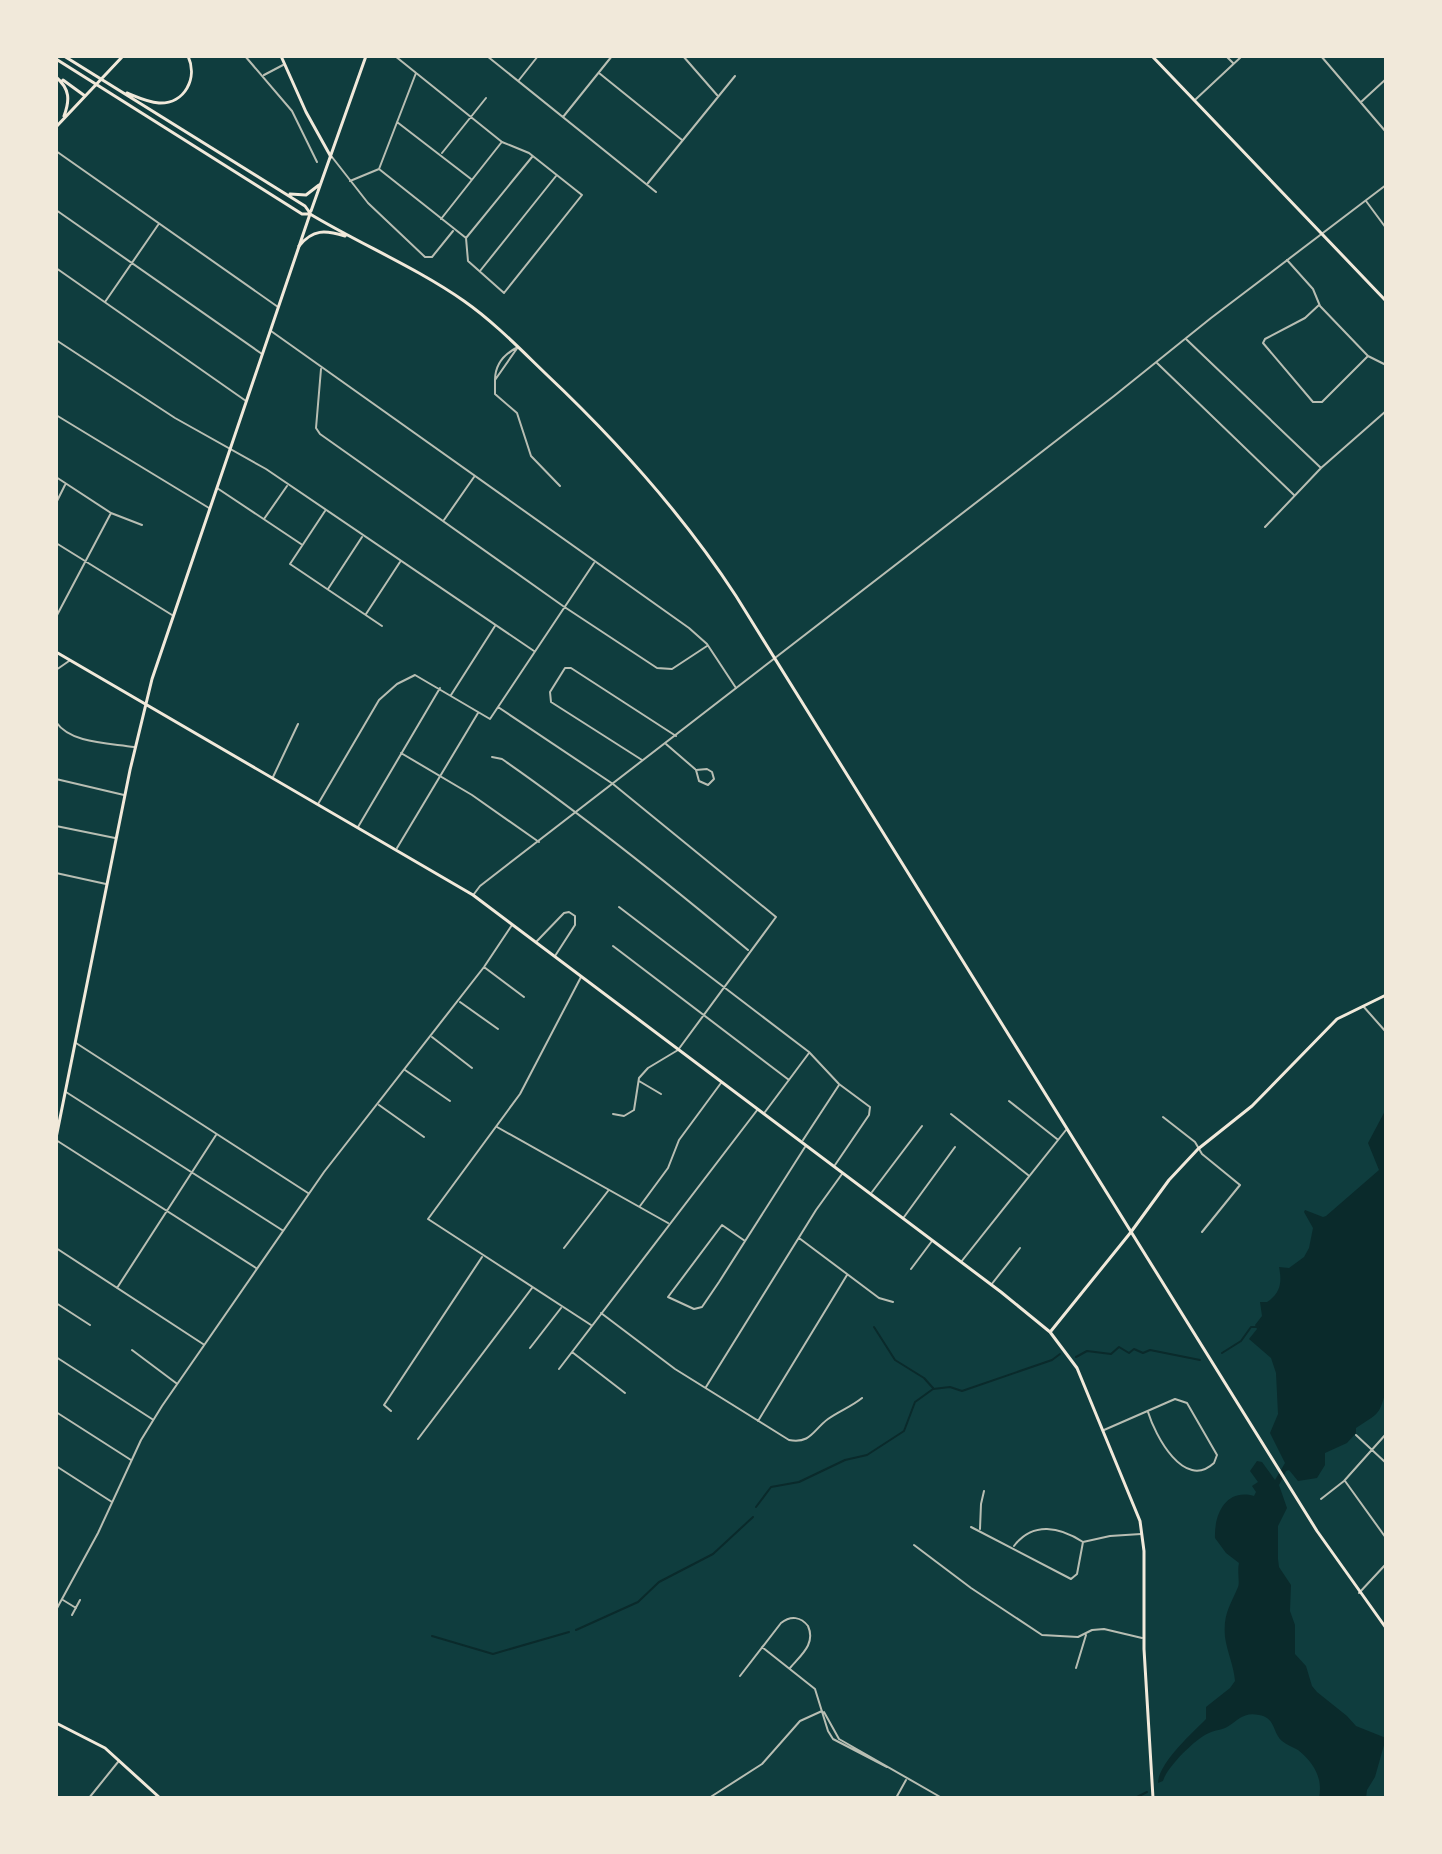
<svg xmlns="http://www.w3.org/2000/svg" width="1442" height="1854" viewBox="0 0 1442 1854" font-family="Ubuntu,sans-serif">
<rect width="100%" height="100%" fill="#0f3d3e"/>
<path fill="#0a2a2b" d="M1386,1109V1390C1379,1417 1378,1413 1356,1428V1433L1347,1443L1325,1453V1465L1317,1478L1298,1481L1289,1470L1286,1471L1279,1485L1287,1508L1278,1526V1559L1279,1567L1291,1585L1290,1611L1295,1625V1654L1306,1666L1312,1686L1317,1692L1347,1716L1356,1726L1386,1738L1375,1777L1367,1790L1366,1798H1319C1323,1778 1314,1763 1298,1750C1293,1747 1287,1745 1282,1741C1272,1732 1276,1718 1259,1715C1243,1712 1239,1720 1227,1727C1222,1730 1215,1730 1209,1733C1195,1739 1167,1767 1163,1781L1158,1783C1158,1764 1192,1733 1206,1719V1707L1230,1688L1235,1681C1234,1666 1227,1652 1225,1637C1223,1614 1230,1606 1238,1587C1240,1583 1237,1571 1239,1563L1226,1553L1215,1538C1214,1514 1226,1488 1254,1496L1256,1492L1252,1486L1258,1482L1250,1471L1257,1461L1262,1462L1275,1480L1285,1463L1270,1433L1278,1414L1276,1373L1271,1358L1249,1339L1257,1329L1255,1325L1262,1316L1260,1302H1267C1281,1293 1282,1282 1279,1267L1289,1268L1304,1257L1309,1248L1313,1228L1304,1212L1305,1210L1323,1217L1326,1216L1379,1170L1368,1143Z"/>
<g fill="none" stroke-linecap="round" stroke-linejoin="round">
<path stroke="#0a2a2b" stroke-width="2" d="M874,1327L895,1360L924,1378L933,1388
M1222,1353L1241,1341L1251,1327H1259
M1076,1357L1087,1351L1111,1354L1119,1347L1129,1353L1134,1349L1143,1353L1150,1350L1200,1360
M756,1507L771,1487L799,1482L845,1460L867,1455L904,1431L915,1402L933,1389L950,1387L962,1391L1052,1360L1060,1354
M576,1630L638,1602L659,1582L713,1554L753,1517
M432,1636L493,1654L569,1632
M1135,1798L1147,1792"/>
<path stroke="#b8beb3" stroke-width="2" d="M245,56L292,111L317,162
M487,56L656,192
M683,56L717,95
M1226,56L1233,63
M1321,56L1386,132
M599,73L682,140
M264,75L283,65
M519,80L538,56
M1196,99L1242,56
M1361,102L1386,79
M563,117L612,56
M397,122L471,179
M56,151L278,307
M442,153L486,98
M332,157L368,203L425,257H432L453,231
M379,169L466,238L468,261L504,293L582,195L529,153L502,142L395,56
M350,181L379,169L416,73
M648,183L735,76
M1366,201L1386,228
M56,210L262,354
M441,219L501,143
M466,238L532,157
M1287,260L1313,289L1320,306L1368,356L1386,365
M56,268L246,401
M480,271L556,176
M105,302L158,225
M1319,305L1305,318L1265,339L1263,343L1313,402H1322L1368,356
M271,331L689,628L707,644L736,688
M1186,339L1321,468
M56,340L175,418L266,469L534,651
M518,347L495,380C495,364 504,354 518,347Z
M1157,363L1294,495
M321,369L316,428L320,434L563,606L657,668L672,669L707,646
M495,380V394L517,413L531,456L560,486
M56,415L209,508
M56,477L111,513L142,525
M217,488L301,544
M56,503L65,485
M325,511L290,564L382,626
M264,519L287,486
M444,520L474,477
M1265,527L1321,468L1386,411
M56,543L172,615
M328,589L362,537
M366,614L400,562
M56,617L111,513
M451,695L495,626
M498,707L613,784L776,917L678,1050L648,1068L639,1078L634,1110L624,1116L613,1114
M56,722C71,744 110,743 134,747
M666,744L695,769
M401,753L472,795L539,842
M492,757L502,759C587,818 669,884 748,950
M642,760L551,702L550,692L565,668H571L676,736
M707,769L712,772L714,779L708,785L699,781L696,770Z
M273,777L298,724
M56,779L124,795
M318,804L379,700L397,684L415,675L490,719L594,563
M56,826L115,838
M358,827L440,688
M397,848L478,713
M56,873L106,884
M619,907L809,1052L839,1084L870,1107L869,1115L835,1165
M537,941L564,913L569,912L575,916V925L555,956
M613,946L789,1080
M484,967L524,997
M581,977L520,1094L428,1219L591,1325
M460,1002L498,1029
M1363,1006L1386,1032
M432,1037L472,1068
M76,1043L308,1193
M405,1070L450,1101
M639,1081L661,1094
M66,1092L282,1230
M1009,1101L1057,1139
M379,1105L424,1137
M765,1112L809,1053
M951,1114L1028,1175
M1163,1117L1195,1142L1202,1154L1240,1185L1202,1232
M497,1127L668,1223
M56,1140L256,1268
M803,1140L839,1085
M872,1192L922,1126
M640,1206L668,1168L679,1140L721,1083
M904,1217L955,1147
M799,1238L879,1298L893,1302
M745,1241L722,1225L668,1297L694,1309L702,1307L719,1282L805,1147
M56,1248L203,1344
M564,1248L608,1191
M961,1262L1066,1130
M911,1269L932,1241
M991,1285L1020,1248
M117,1288L216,1135
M56,1303L90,1325
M601,1313L675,1369L789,1440C811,1444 813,1430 828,1419C839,1411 851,1407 862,1398
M530,1348L561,1308
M132,1350L176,1383
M572,1352L625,1393
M56,1357L152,1419
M559,1369L758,1109
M706,1387L816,1210L842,1174
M391,1411L384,1405L482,1257
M56,1412L131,1460
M758,1421L847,1275
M1104,1430L1175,1399L1187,1403L1217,1455L1214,1463C1184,1491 1155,1435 1148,1412
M1356,1435L1386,1463
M418,1439L532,1288
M56,1466L112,1502
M1345,1481L1386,1538
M1321,1499L1344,1481L1386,1434
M971,1527L1071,1579L1077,1574L1083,1542
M980,1529L981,1504L984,1491
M914,1545L971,1588L1042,1635L1078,1637L1092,1630L1104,1629L1142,1638
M1014,1546C1033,1521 1060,1527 1083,1542L1110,1536L1141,1534
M1359,1593L1386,1564
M63,1600L76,1608
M56,1610L98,1533L141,1440L162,1406L324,1172L484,967L512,925
M72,1615L80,1600
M762,1647L815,1689L828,1731L833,1739L887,1767
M1076,1668L1086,1635
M740,1676L781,1623C791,1615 801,1617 808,1626C816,1644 801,1655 790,1668
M824,1712L839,1739L942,1798
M89,1798L118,1762
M709,1798L762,1764L800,1721L822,1711
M896,1798L906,1780"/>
<path stroke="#b8beb3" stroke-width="2" d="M56,670L69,661
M474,894L480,886L1114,396L1211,318L1386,185"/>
<path stroke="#f1e9da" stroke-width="3" d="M281,56L306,112L331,157
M56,652L473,895L1001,1292L1050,1332L1077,1368L1140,1521L1144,1551V1649L1153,1798
M56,1138L130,770L152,679L310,214
M1051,1331L1131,1232L1169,1180L1198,1149L1252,1106L1337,1019L1386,995
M56,1723L105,1748L160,1798"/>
<path stroke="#f1e9da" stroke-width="3" d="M64,56L305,206L310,213
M1152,56L1386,301
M56,59L302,214H310C360,244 417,268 464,301C494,322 520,349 546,374C618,442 682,513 736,596L1317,1531L1386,1628
M56,77C70,89 70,100 64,116
M63,80L85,96
M127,93C137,97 147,102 159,103C185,104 198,78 188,56
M56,127L123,56
M290,194L306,195L319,185
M311,211L366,56
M299,246C313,229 325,230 345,236"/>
</g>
<rect width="1442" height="1854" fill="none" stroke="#f1e9da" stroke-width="116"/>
</svg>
